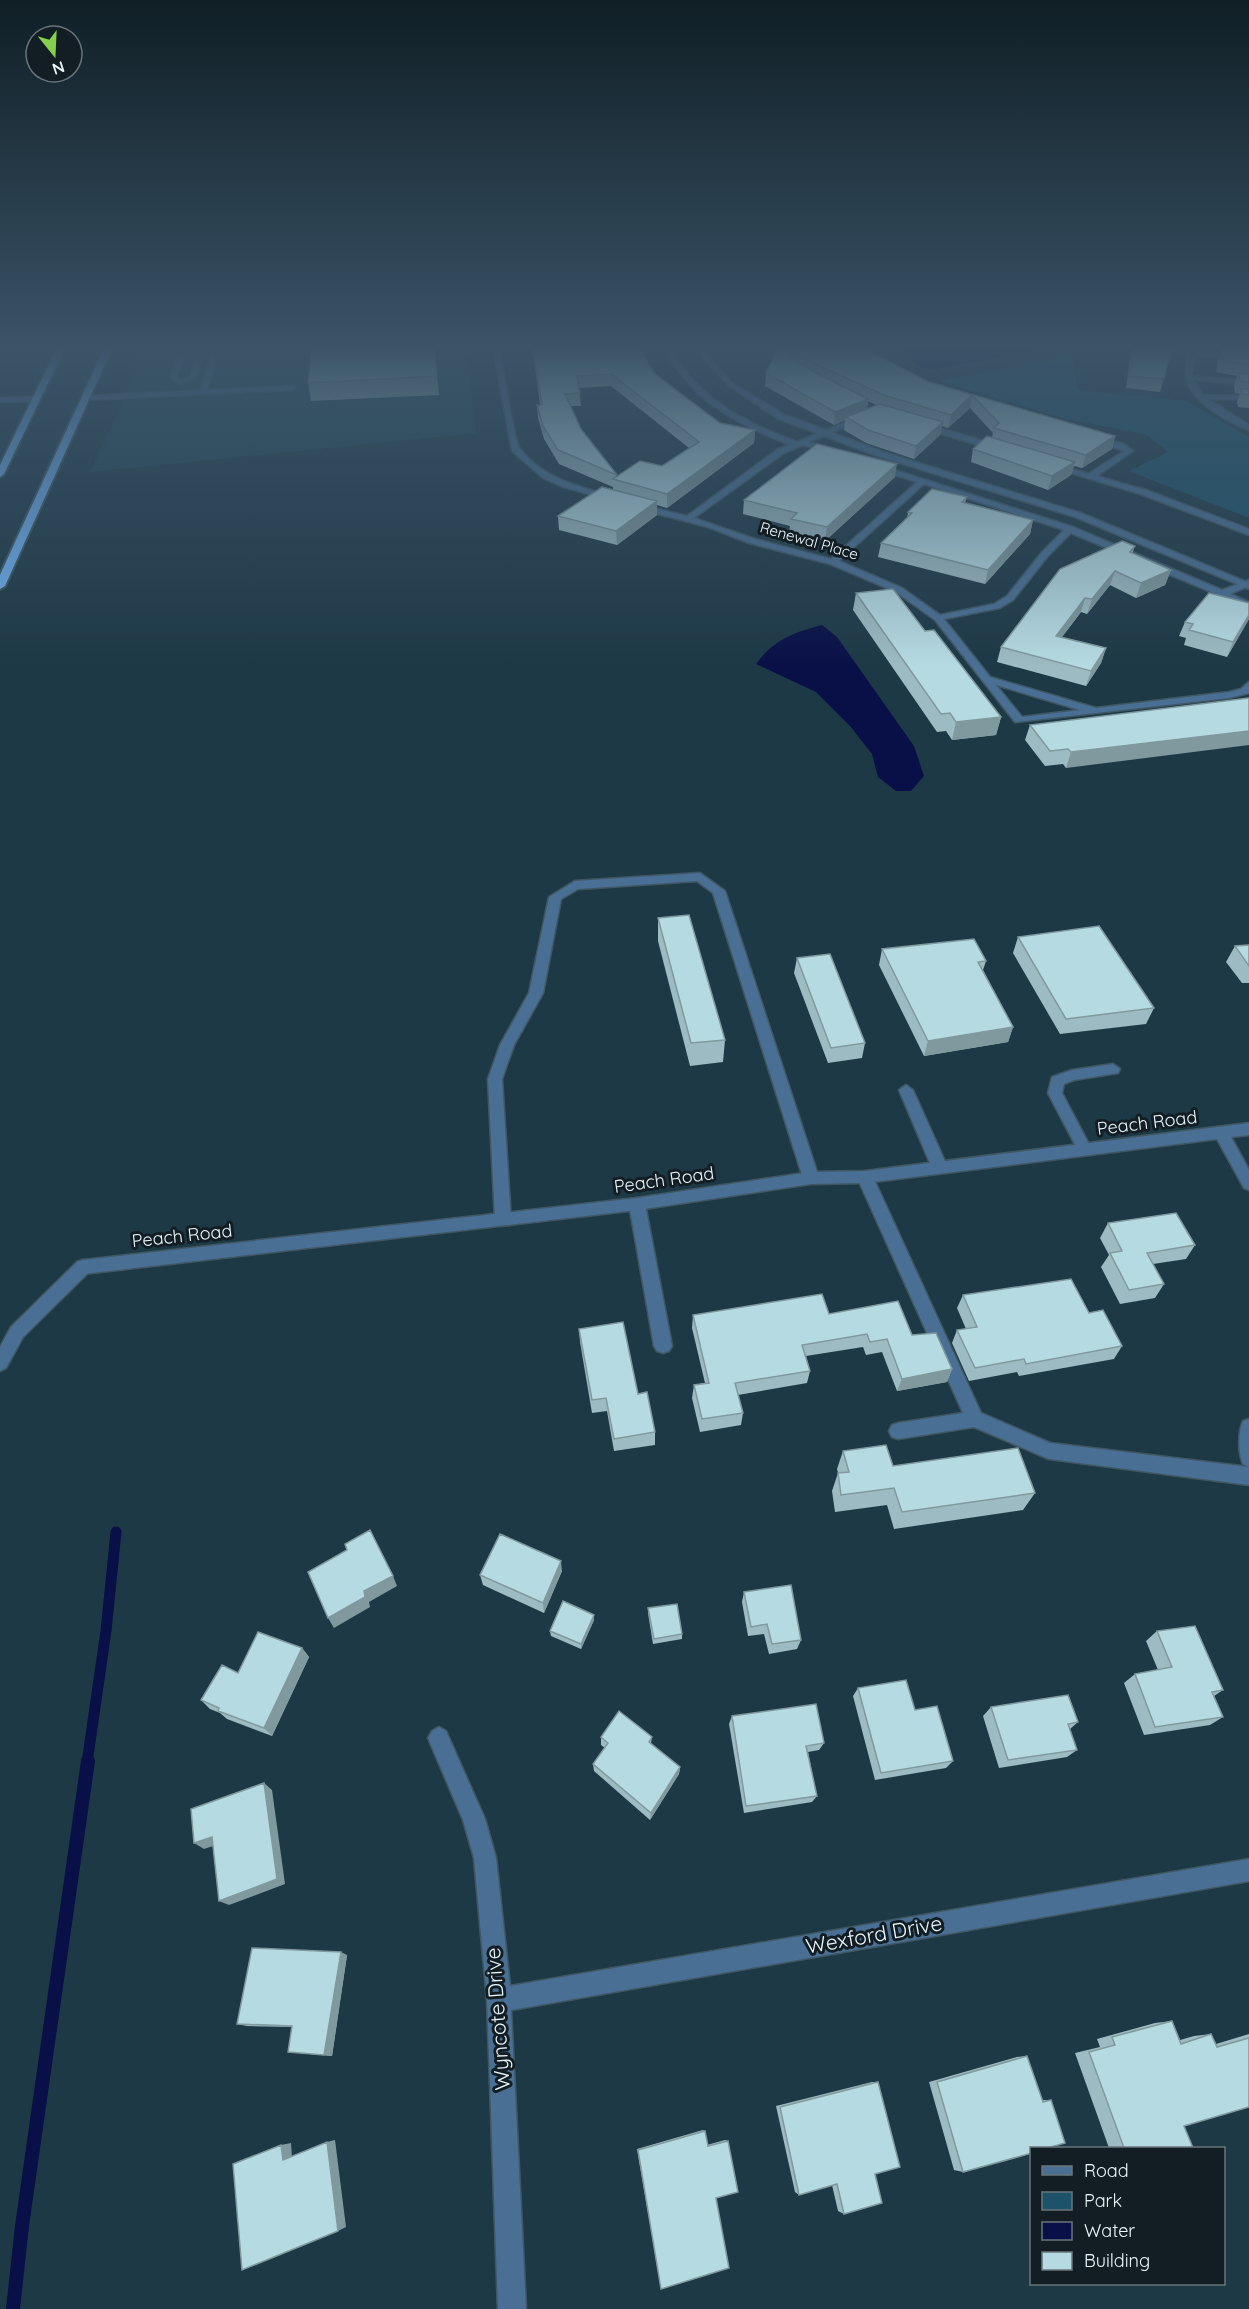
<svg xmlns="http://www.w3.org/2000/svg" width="1249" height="2309" viewBox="0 0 1249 2309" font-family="Quicksand,sans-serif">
<rect width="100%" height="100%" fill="#1e3946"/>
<path fill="#224655" d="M142,344H466L476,433L90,472L123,402Z"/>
<path fill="#1c526a" d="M1073,356L1077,390L1186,401L1249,437V518L1129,471L1168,452L1147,435L1063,418L939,381Z"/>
<path fill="#091047" d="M900,344H993L1043,350L931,370L917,366Z
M822,625L837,637L914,746L924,776L911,791H896L878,777L872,754L850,726L816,692L756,664C773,640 795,632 822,625Z"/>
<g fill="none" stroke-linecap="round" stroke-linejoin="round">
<path stroke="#091047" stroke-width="11" d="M87,1763L106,1631L116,1532"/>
<path stroke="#091047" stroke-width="14" d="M13,2309L22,2226L88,1761"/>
<defs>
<path id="service" d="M187,344H199L204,348L196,378L181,384L170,378L179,350ZM193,346L198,349L190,377L181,380L177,377L185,351Z
M215,344H221L207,390L293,386L296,388L293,390L85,400L81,398L85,396L200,390Z
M700,344H706L705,349L715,364L732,383L783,414L883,452L1081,513L1249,583V589L1075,517L877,456L777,418L728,385L710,366L699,349Z
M861,344H868L887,367H883Z
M1099,344H1122L1249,357V361Z
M39,397L36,401L0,402V398Z
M1091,436L1124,444L1133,451L1094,478H1088V474L1124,451L1091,440Z
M700,873L725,891L819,1178L816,1182H806L803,1178L713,893L697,881L578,889L561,899L543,993L514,1045L502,1079L511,1220L509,1225H497L495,1220L488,1079L500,1045L529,993L549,897L575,881Z
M1113,1064L1120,1069L1118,1073L1074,1080L1064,1084L1062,1093L1092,1150L1090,1154H1080L1048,1093L1052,1077L1072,1070Z
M906,1085L913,1090L948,1168L945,1172H935L932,1168L899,1090Z
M865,1171L870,1173L873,1177L981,1413L1050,1443L1249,1467V1485L1049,1459L974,1427L898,1439L892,1437L889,1431L892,1425L898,1423L963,1413L857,1177L860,1173Z
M637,1198L642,1200L645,1204L672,1346L669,1351L663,1353L657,1351L654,1346L629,1204L632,1200Z
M83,1260L89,1262L91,1267L89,1272L23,1337L6,1368L0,1371V1347L11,1327L77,1262Z"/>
<path id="minor" d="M504,344H513L500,353C503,368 514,442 520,449C543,479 581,487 615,497V501L563,487L543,478L512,451L494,353Z
M663,344H669C694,398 745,422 797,442L860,416L867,418L809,442L836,450V454L803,445L784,453L694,518L755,539L831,559L917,482L873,468L872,466L876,464L1073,527L1222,590L1249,580V586L1230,594L1249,602V608L1071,533L1048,556L1013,600L1000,608L944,619L990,677L1096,708L1229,692L1241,689L1249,682V693L1229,698L1015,722L935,620L896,592L830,564L749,543L708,527L635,508V504H638L687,516L778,449L790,445C737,424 687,399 663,344ZM924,484L1064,530L1042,552L1007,596L994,604L940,615L902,588L839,561ZM996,685L1080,710L1022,717Z
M1190,344H1196L1192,376L1249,381V385L1194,380L1203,395L1249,396V400L1208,399L1249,425V430C1228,422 1189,401 1186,377C1184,366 1188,354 1190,344Z
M921,423L1002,446L1003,448L996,450L918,427Z
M1051,463L1146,490L1249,529V535L1140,494L1051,467Z
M1249,1123V1135L1231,1137L1249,1170V1190L1244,1188L1217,1139L865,1183L811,1184L637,1210L83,1274L77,1272L75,1267L77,1262L83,1260L637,1198L811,1172L865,1171Z
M1249,1419V1467L1243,1464C1238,1453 1238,1432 1243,1421Z
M439,1727L446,1731L485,1819L496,1858L510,1986L1249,1859V1881L511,2010L526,2309H498L487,2000L474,1858L463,1820L428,1738L432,1731Z"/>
<path id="trunk" d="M59,344H67L4,474L0,477V465Z
M106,344H114L5,586L0,589V575Z"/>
</defs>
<use href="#service" stroke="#3f5763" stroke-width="3"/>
<use href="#minor" stroke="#3f5763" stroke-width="3"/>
<use href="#trunk" stroke="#3f5763" stroke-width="4"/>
<use href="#service" fill="#4a6f94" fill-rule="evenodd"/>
<use href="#minor" fill="#4a6f94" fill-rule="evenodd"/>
<use href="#trunk" fill="#6eb0f2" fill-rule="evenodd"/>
</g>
<path fill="#9dbbc2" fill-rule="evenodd" d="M434,344L439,395L311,401L308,383Z
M532,344H637L655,374L720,423L755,430L754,443L667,508L657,505V515L617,545L559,530L558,516L613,490V487L559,464L544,439L538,418L537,405H540ZM611,386L689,448L662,466L617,477L581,429L571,406H581L579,388Z
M787,344H860L867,350L929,382L1115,436L1112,449L1082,468L1074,466L1071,475L1048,490L971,462L973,449L992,437L993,433L970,408L948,428L942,426L940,435L914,459L866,443L844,430L845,420L834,425L765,386L766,373L794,359L786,350ZM868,401L876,405L867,409Z
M1133,344H1173L1160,392L1126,388L1131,350Z
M1218,344H1249V408L1238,407L1237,402L1240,394L1235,393L1234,386L1237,376L1216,372L1218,360L1221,352H1219Z
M895,477L825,541L789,532L790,526L743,514L744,500Z
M967,497L965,503L1033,520L1030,534L985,584L878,557L881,543L907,518L908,512Z
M1135,546L1132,554L1171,570L1165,585L1136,598L1110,585L1087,614L1081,612L1062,637L1106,648L1101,663L1086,686L997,662L1001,647Z
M856,593L925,631L1001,717L996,735L952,740L946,731L937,732L853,610Z
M1249,603V619L1227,657L1184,645L1186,638L1179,636L1185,622Z
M1249,698L1066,768L1063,764L1045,766L1025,740L1030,725Z
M658,918L725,1040L723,1062L690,1066L658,941Z
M1018,937L1154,1008L1146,1024L1060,1034L1013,953Z
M1249,945V983H1242L1226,962L1235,946Z
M882,949L986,961L983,970L1013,1027L1008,1042L924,1056L879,965Z
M797,958L865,1043L862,1058L828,1063L794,973Z
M1108,1223L1195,1245L1186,1259L1153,1264L1164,1284L1155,1298L1120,1304L1101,1267L1109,1255L1100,1238Z
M963,1295L1089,1313L1122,1346L1114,1359L1019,1376L1017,1372L969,1381L952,1343L957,1330L966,1329L957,1308Z
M829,1314L912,1335L952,1369L947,1382L897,1391L882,1352L866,1355L863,1347L806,1356L810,1371L807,1383L738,1395L743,1413L741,1425L700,1432L692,1398L694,1385L705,1383L692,1328L693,1315Z
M579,1329L638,1394L655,1432V1445L614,1451L607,1411L592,1413L580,1342Z
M843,1451L893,1466L1035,1493L1023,1510L894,1529L887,1505L835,1512L832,1491L838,1473L837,1469Z
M562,1571L544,1613L483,1585L480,1575Z
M744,1592L801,1640L797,1649L769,1654L764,1634L748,1636L742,1602Z
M648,1608L682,1634V1639L653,1644L648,1613Z
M594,1615V1620L581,1649L551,1636L550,1631Z
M1157,1631L1223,1690L1214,1696L1223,1717L1210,1725L1144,1735L1124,1683L1135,1674L1158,1670L1146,1641Z
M302,1648L309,1657L272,1736L227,1719L220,1713L210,1709L201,1700L238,1673Z
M858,1688L915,1710L953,1761L946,1768L875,1780L853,1696Z
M991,1707L1078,1722L1070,1729L1077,1750L1067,1757L999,1768L983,1716Z
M732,1716L824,1743L819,1750L808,1752L817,1796L812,1802L744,1813L729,1724Z
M601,1737H652L651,1743L680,1767L679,1774L650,1820L594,1771L593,1764L605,1748L601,1745Z
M347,1955L332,2056L288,2052L292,2027L247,2026L237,2024Z
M1172,2021L1180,2040L1194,2036L1211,2034L1216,2044L1249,2034V2107L1184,2126L1193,2148H1109L1075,2053L1100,2047L1097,2039L1155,2023Z
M1027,2056L1042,2100H1051L963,2172L954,2170L929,2082L1017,2057Z
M872,2082H878L875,2174L844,2214L838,2211L832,2185L799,2195L795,2192L776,2106Z
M703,2130L705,2131L707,2145L725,2140L728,2141L716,2198L661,2289L637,2149Z"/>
<path fill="#7f999e" d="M972,395L970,408L948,428L951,415Z
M868,399L867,412L846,417L845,420L834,425L835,412Z
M943,422L940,435L914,459L916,446Z
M755,430L754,443L667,508V494Z
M1115,436L1112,449L1082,468L1086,455Z
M1075,462L1071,475L1048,490L1052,476Z
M897,464L895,477L825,541L827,527Z
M657,501V515L617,545L616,531Z
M1033,520L1030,534L985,584L988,570Z
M1171,570L1165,585L1136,598L1141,583Z
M1115,571L1110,585L1087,614L1092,599Z
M1085,598L1081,612L1052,650L1056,636Z
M1249,615V619L1227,657L1233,642Z
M1106,648L1101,663L1086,686L1091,671Z
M1001,717L996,735L952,740L956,722Z
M1249,731V745L1066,768L1071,752Z
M1013,1027L1008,1042L924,1056L928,1041Z
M952,1369L947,1382L897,1391L902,1379Z
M561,1561L562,1571L544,1613L543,1603Z
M393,1576L397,1586L369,1602L370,1607L334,1628L328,1618L364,1591Z
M594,1615V1620L581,1649V1644Z
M302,1648L309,1657L272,1736L264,1728Z
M680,1767L679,1774L650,1820L651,1813Z
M264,1783L272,1790L285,1884L229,1905L219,1901Z
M212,1837L222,1843L204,1849L194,1843Z
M341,1952L347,1955L332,2056L324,2055Z
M335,2140L346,2227L338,2231L327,2142Z
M291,2143L292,2158L283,2160L281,2145Z"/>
<path fill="#b6dae2" stroke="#7f999e" stroke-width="1.5" d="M312,344H434L437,376L308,383Z
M532,344H637L655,374L720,423L755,430L667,494L613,479L640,461L662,466L699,442L611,374L577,376L580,393L565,394L581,429L617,475L558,450L543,426L537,405H542Z
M780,344L793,359L809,369L868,399L835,412L766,373Z
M792,344H860L867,350L929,382L1115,436L1086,455L994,428L999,423L972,395L951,415L884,395L815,364L800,353Z
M1134,344H1173L1164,379L1130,376Z
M1222,348L1249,351V366L1221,359Z
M1238,373L1249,374V382L1240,381Z
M1241,389H1249V395L1242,394Z
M880,404L943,422L916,446L868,430L846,417Z
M987,436L1075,462L1052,476L973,449Z
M817,444L897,464L827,527L791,519L797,513L744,500Z
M602,487L657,501L616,531L558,516Z
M932,489L967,497L962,502L1033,520L988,570L881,543L912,513L908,512Z
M1122,541L1135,546L1130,552L1171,570L1141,583L1115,571L1092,599L1085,598L1056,636L1106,648L1091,671L1001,647L1060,569Z
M893,589L925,631L934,630L1001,717L956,722L950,713L941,714L856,593Z
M1209,593L1249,603V615L1233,642L1189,630L1193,624L1185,622Z
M1249,698V731L1071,752L1068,749L1050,751L1030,725Z
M689,915L725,1040L691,1043L658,918Z
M1099,926L1154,1008L1066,1019L1018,937Z
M974,939L986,961L978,962L1013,1027L928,1041L882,949Z
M1249,945V966L1235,946Z
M830,954L865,1043L831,1048L797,958Z
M1176,1213L1195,1245L1147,1253L1164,1284L1129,1290L1110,1253L1122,1251L1108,1223Z
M1071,1279L1089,1313L1103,1310L1122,1346L1026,1364L1024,1359L975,1368L957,1330L977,1327L963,1295Z
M822,1294L829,1314L898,1301L912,1335L936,1333L952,1369L902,1379L887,1339L870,1342L867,1334L802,1345L810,1371L735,1383L743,1413L702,1419L694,1385L709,1383L693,1315Z
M623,1322L638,1394L647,1392L655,1432L614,1439L606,1398L592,1400L579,1329Z
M886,1445L893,1466L1018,1448L1035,1493L902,1512L894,1488L841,1495L838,1473L849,1472L843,1451Z
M370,1530L393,1576L364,1591L365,1597L328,1618L308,1572L347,1550L345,1544Z
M500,1534L561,1561L543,1603L480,1575Z
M791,1585L801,1640L772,1644L767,1624L751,1627L744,1592Z
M563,1601L594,1615L581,1644L550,1631Z
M677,1604L682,1634L654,1639L648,1608Z
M1195,1626L1223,1690L1212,1692L1223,1717L1155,1727L1135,1674L1172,1667L1157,1631Z
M258,1632L302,1648L264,1728L218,1711L219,1708L201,1700L222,1665L238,1673Z
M906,1680L915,1710L937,1706L953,1761L881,1773L858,1688Z
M1068,1695L1078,1722L1068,1724L1077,1750L1008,1760L991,1707Z
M816,1704L824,1743L806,1746L817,1796L746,1806L732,1716Z
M619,1711L652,1737L649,1742L680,1767L651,1813L593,1764L608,1743L601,1737Z
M264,1783L277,1879L219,1901L212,1837L194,1843L191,1809Z
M252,1948L341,1952L324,2055L288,2052L292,2026L237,2024Z
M1172,2021L1181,2044L1211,2034L1217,2047L1249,2038V2107L1184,2126L1193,2148H1124L1089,2052L1115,2045L1112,2037Z
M1027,2056L1043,2102L1051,2100L1065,2143L1047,2148H1032V2153L963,2172L937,2082Z
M878,2082L900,2167L875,2174L882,2203L844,2214L837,2184L799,2195L780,2107Z
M705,2131L708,2146L728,2141L738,2192L716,2198L729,2268L661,2289L638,2150Z
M327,2142L338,2231L242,2270L233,2164L281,2145L283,2160Z"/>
<linearGradient id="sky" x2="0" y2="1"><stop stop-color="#101f26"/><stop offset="0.52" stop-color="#3b5468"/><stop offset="1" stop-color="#3b5468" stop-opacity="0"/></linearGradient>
<rect width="1249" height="667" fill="url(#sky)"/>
<g text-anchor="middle" stroke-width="6" stroke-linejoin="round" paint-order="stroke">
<g font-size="15" fill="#eaf7fd" stroke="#131e24">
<text transform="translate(809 541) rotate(16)" y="5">Renewal Place</text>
</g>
<g font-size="18" fill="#eaf7fd" stroke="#131e24">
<text transform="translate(1147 1123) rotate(-7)" y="6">Peach Road</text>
<text transform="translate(664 1180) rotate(-8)" y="6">Peach Road</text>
<text transform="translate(182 1236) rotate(-6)" y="6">Peach Road</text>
</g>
<g font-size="21" fill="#eaf7fd" stroke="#131e24">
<text transform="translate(874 1935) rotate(-10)" y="7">Wexford Drive</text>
<text transform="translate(498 2019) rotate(-94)" y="7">Wyncote Drive</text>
</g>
</g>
<rect x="1030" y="2147" width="195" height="138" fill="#131e24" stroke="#69757b" stroke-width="1.5"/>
<rect x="1042" y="2166" width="30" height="9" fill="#4a6f94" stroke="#69757b" stroke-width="1.5"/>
<text x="1084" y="2177" font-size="18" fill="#eaf7fd">Road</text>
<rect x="1042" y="2192" width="30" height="18" fill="#1c526a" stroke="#69757b" stroke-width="1.5"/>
<text x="1084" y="2207" font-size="18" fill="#eaf7fd">Park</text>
<rect x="1042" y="2222" width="30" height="18" fill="#091047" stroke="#69757b" stroke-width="1.5"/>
<text x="1084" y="2237" font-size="18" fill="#eaf7fd">Water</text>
<rect x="1042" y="2252" width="30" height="18" fill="#b6dae2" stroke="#69757b" stroke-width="1.5"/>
<text x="1084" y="2267" font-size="18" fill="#eaf7fd">Building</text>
<g transform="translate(54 54) rotate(162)"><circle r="28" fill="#131e24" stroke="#69757b" stroke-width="1.5"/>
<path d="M0-4.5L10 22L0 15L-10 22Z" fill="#84cf4d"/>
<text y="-9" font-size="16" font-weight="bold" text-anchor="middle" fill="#eaf7fd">N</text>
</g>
</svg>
